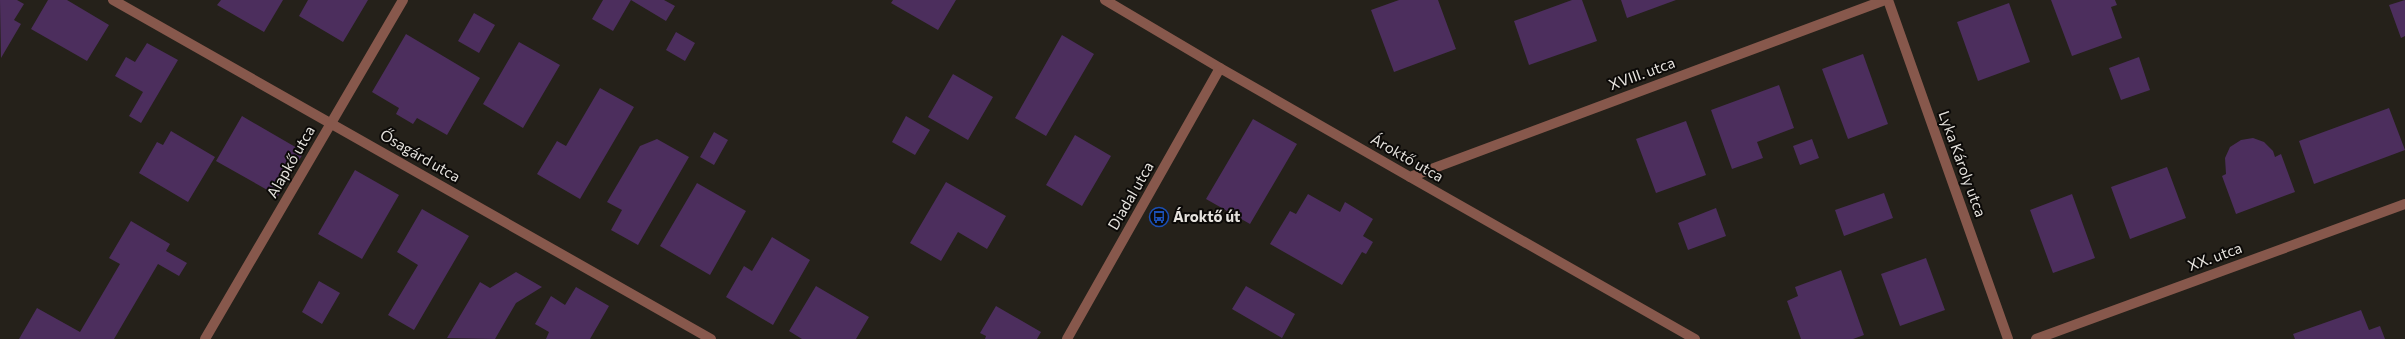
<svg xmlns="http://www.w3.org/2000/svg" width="2405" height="339" viewBox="0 0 2405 339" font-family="Commissioner,sans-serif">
<rect width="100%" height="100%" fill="#25211a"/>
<path fill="#4c2e5d" d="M0,0H17L24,4L14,20L21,24L1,58Z
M48,0H67L109,25L87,61L31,29Z
M221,0H283L264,32L217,5Z
M308,0H368L343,42L299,16Z
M603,0H664L675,6L666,21L631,0L613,31L592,19Z
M893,0H956L938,30L891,3Z
M1399,0H1438L1456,49L1394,72L1371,10Z
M1572,0H1582L1597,41L1529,65L1514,21Z
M1621,0H1676L1627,18Z
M2051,0H2115L2117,5L2111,7L2122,38L2072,56Z
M2405,0V36L2401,38L2389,5Z
M2009,3L2030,62L1978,81L1957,22Z
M474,13L495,25L479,53L458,41Z
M676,32L695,43L685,61L666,50Z
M406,34L480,78L447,135L417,118L413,124L396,114L399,108L372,92Z
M1062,35L1094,54L1046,136L1015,118Z
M519,42L560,65L523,128L483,104Z
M147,43L178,60L141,123L129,116L143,92L115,76L126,57L135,62Z
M1863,54L1888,124L1848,139L1822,69Z
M2139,57L2150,90L2121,100L2109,68Z
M953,74L993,97L968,140L928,117Z
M1779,85L1794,128L1757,142L1763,158L1732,169L1711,110Z
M600,88L634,107L580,199L537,174L557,141L566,146Z
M2389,108L2405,150L2314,184L2299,141Z
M242,116L304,152L278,196L216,161Z
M906,116L930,130L915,155L892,142Z
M1253,119L1297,144L1250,224L1206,199Z
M1686,121L1706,175L1656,193L1636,139Z
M171,131L215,157L188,202L139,173L157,142L163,145Z
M714,132L728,140L714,165L700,157Z
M1075,135L1111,156L1082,206L1046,185Z
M2253,138L2264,142L2273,151L2275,157L2281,154L2295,192L2236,214L2222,176L2226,174L2225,158L2230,147L2241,140Z
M657,139L689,157L638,245L611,230L622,210L607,202L640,146Z
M1812,139L1819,158L1800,165L1793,146Z
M2167,167L2186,218L2130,239L2111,187Z
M355,170L399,195L362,259L318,234Z
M946,182L1006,216L987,249L958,232L941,261L910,243Z
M697,183L746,211L710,275L660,246Z
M1884,193L1893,218L1844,236L1835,210Z
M1308,194L1340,212L1345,202L1373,219L1363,236L1373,242L1366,254L1362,252L1342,285L1270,244L1290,211L1296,214Z
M2072,194L2095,258L2053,273L2030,210Z
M1716,208L1726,236L1688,250L1678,223Z
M422,209L469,236L414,330L388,315L418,265L397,252Z
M131,221L170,244L166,251L187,263L179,276L158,264L114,339H19L37,308L80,332L120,264L109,258Z
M772,237L810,260L773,325L726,297L744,266L752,271Z
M1926,258L1945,310L1900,326L1881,274Z
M1841,270L1864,335L1853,339H1801L1787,301L1798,296L1795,287Z
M516,272L542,287L516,303L495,339L447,338L480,282L490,288Z
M319,281L340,293L322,324L302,312Z
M816,286L869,317L856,339H802L789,331Z
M1246,286L1295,314L1282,338L1232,309Z
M576,287L609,306L590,339H546L549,332L535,324L551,296L565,305Z
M996,306L1041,332L1037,339H985L986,336L980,333Z
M2361,310L2369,330L2380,326L2385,339H2295L2293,334Z"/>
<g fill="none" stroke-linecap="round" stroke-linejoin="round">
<path stroke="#87584c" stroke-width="10" d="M113,0L711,339
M1105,0L1220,68
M1888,0L2008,339
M1410,177L1695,339
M205,339L403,0
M2036,339L2405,204"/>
<path stroke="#87584c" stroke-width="10" d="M1067,339L1220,68L1410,177L1885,0"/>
</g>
<defs>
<symbol id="bus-ring" viewBox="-11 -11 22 22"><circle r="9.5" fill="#0c0a08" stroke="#1a4fb4" stroke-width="1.5"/><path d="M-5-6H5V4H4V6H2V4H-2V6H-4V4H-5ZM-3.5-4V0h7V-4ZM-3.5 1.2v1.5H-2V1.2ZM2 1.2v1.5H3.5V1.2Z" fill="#1a4fb4"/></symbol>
</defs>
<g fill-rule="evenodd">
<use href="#bus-ring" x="1148" y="206" width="22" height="22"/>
</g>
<g text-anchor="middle" stroke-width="4" stroke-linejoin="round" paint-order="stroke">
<g font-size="15" fill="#e5e2dd" stroke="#0c0a08">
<text transform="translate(1642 74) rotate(-20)" y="5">XVIII. utca</text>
<text transform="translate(420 156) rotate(30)" y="5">Ősagárd utca</text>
<text transform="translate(1407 158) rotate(30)" y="5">Ároktő utca</text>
<text transform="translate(291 162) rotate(-60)" y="5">Alapkő utca</text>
<text transform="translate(1962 164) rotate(70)" y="5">Lyka Károly utca</text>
<text transform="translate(1131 196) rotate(-60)" y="5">Diadal utca</text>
<text transform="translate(2215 257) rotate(-20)" y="5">XX. utca</text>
</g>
<g font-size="15" font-weight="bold" fill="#e5e2dd" stroke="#0c0a08" text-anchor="start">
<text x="1173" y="222">Ároktő út</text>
</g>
</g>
</svg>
